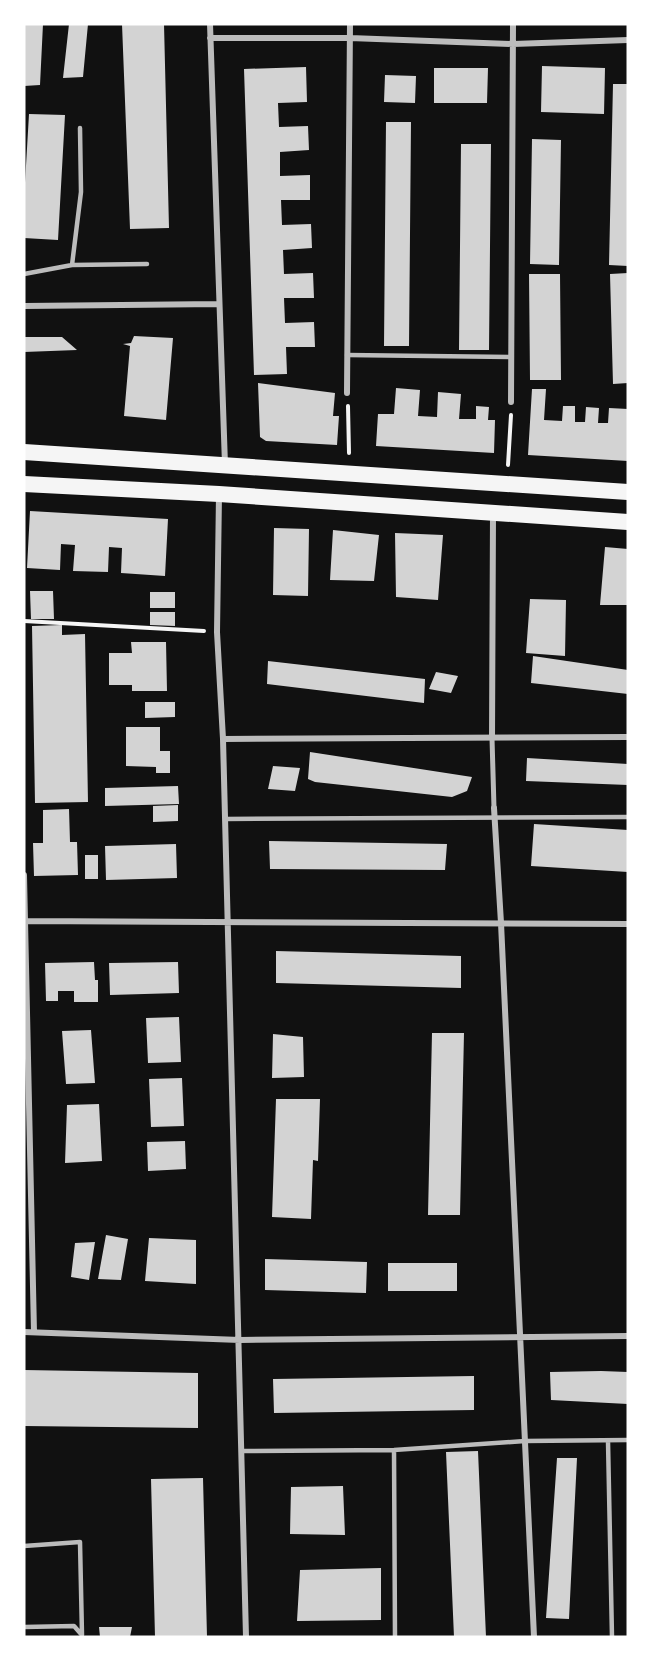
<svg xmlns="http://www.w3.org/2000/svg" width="652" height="1661" viewBox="0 0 652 1661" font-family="'Archivo Narrow',sans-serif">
<rect width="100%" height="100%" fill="#111"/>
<path fill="#d3d3d3" d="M24,24H43L40,85L24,86Z
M69,24H88L83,77L63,78Z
M122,24H164L169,228L130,229Z
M542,66L605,68L604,114L541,112Z
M306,67L307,102L278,103L279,127L308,126L309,150L280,152V176L310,175V200H281L282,225L311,224L312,248L283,250L284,274L313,273L314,298H284L285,323L314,322L315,347H286L287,374L254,375L244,69Z
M434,68H488L487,103H434Z
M385,75L416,76L415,103L384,102Z
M613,84H628V266L609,265Z
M29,114L65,115L58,240L24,238V200Z
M386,122H411L409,346H384Z
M532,139L561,140L559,265L530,264Z
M461,144H491L489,350H459Z
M628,273V383L613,384L610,274Z
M529,274H560L561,380H530Z
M134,336L173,338L166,420L124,416L130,346L123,344L131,343Z
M24,337H62L77,350L24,352Z
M258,383L335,393L333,416H339L337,445L266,441L260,437Z
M396,388L420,390L418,416L437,417L438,392L461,394L459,419H476V406L489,407L488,420H495L494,453L376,446L378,414H394Z
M532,389H546L544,420L562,421L563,406H575V422H585L586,407L599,408L598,423H608L609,408L628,409V461L528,455Z
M30,511L168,519L165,576L121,573L122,548L109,547L108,572L73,571L75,545L61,544L60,570L27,568Z
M274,528L309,529L308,596L273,595Z
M333,530L379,535L374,581L330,580Z
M395,533L443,535L438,600L396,597Z
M605,547L628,549V605H600Z
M30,591H53L54,619H31Z
M150,592H175V608H150Z
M530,599L566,600L565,656L526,653Z
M150,612H175V626L150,625Z
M62,625V635L85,634L88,802L35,803L32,626Z
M131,642H166L167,691H132V685H109V653H132Z
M533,656L628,670V694L531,683Z
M268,661L425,679L424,703L267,684Z
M436,672L458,676L451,693L429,689Z
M145,702H175V717L145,718Z
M126,727H160V751H170V773H156V767L126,766Z
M310,752L472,777L467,791L452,797L315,782L308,779Z
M527,758L628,764V785L526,781Z
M273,766L300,768L295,791L268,789Z
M178,786L179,804L105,806V788Z
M178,805V821L153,822V806Z
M69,809L70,842H77L78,875L34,876L33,843H43V810Z
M534,824L628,830V872L531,866Z
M269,841L447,844L445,870L270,869Z
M176,844L177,878L106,880L105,846Z
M85,855H98V879H85Z
M276,951L461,956V988L276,983Z
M94,962L95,980H98V1002H74V991H58V1001H46L45,963Z
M178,962L179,993L110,995L109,963Z
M179,1017L181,1062L148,1063L146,1018Z
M91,1030L95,1083L66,1084L62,1031Z
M432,1033H464L460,1215H428Z
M273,1034L303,1037L304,1077L272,1078Z
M182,1078L184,1126L151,1127L149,1079Z
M276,1099H320L318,1161L313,1160L311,1219L272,1217Z
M99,1104L102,1161L65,1163L67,1105Z
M185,1141L186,1169L148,1171L147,1142Z
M106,1235L128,1239L121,1280L98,1279Z
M149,1238L196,1240V1284L145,1281Z
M95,1242L89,1280L71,1277L75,1243Z
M265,1259L367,1262L366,1293L265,1290Z
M388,1263H457V1291H388Z
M24,1370L198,1373V1428L24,1426Z
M601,1371L628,1372V1404L551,1400L550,1372Z
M474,1376V1410L274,1413L273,1379Z
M478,1451L486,1637H454L446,1452Z
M557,1458H577L569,1619L546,1618Z
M203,1478L207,1637H155L151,1479Z
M343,1486L345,1535L290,1534L291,1487Z
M381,1568V1620L297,1621L300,1570Z
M99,1627H132L130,1637H100Z"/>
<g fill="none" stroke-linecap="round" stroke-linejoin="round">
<path stroke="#f5f5f5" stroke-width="4" d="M348,406L349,453
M508,465L511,415
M24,621L204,631"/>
<path stroke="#bcbcbc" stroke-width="4.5" d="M72,265L81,192L80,128
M24,274L72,265L147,264
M347,355L511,357
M225,819L628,817
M608,1441L612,1637
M394,1450L395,1637
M242,1451L394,1450L525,1441L628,1440
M24,1546L80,1542L82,1635
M24,1627L74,1626L81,1634"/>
<path stroke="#bcbcbc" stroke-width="5" d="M492,738L494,808"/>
<path stroke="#bcbcbc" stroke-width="6" d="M210,24L225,465
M210,38H350L513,44L628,40
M24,306L219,304
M347,393L350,24
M511,402L513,24
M219,495L217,632L223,739L246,1637
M492,738L493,514
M223,739L628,737
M494,808L501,923L534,1637
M24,875L34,1332
M24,921L628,924
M24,1332L240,1340L628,1336"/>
<path stroke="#f5f5f5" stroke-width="16" d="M24,452L628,492
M24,484L219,494L628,522"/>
</g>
<rect width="652" height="1661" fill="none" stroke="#ffffff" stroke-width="51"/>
</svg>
